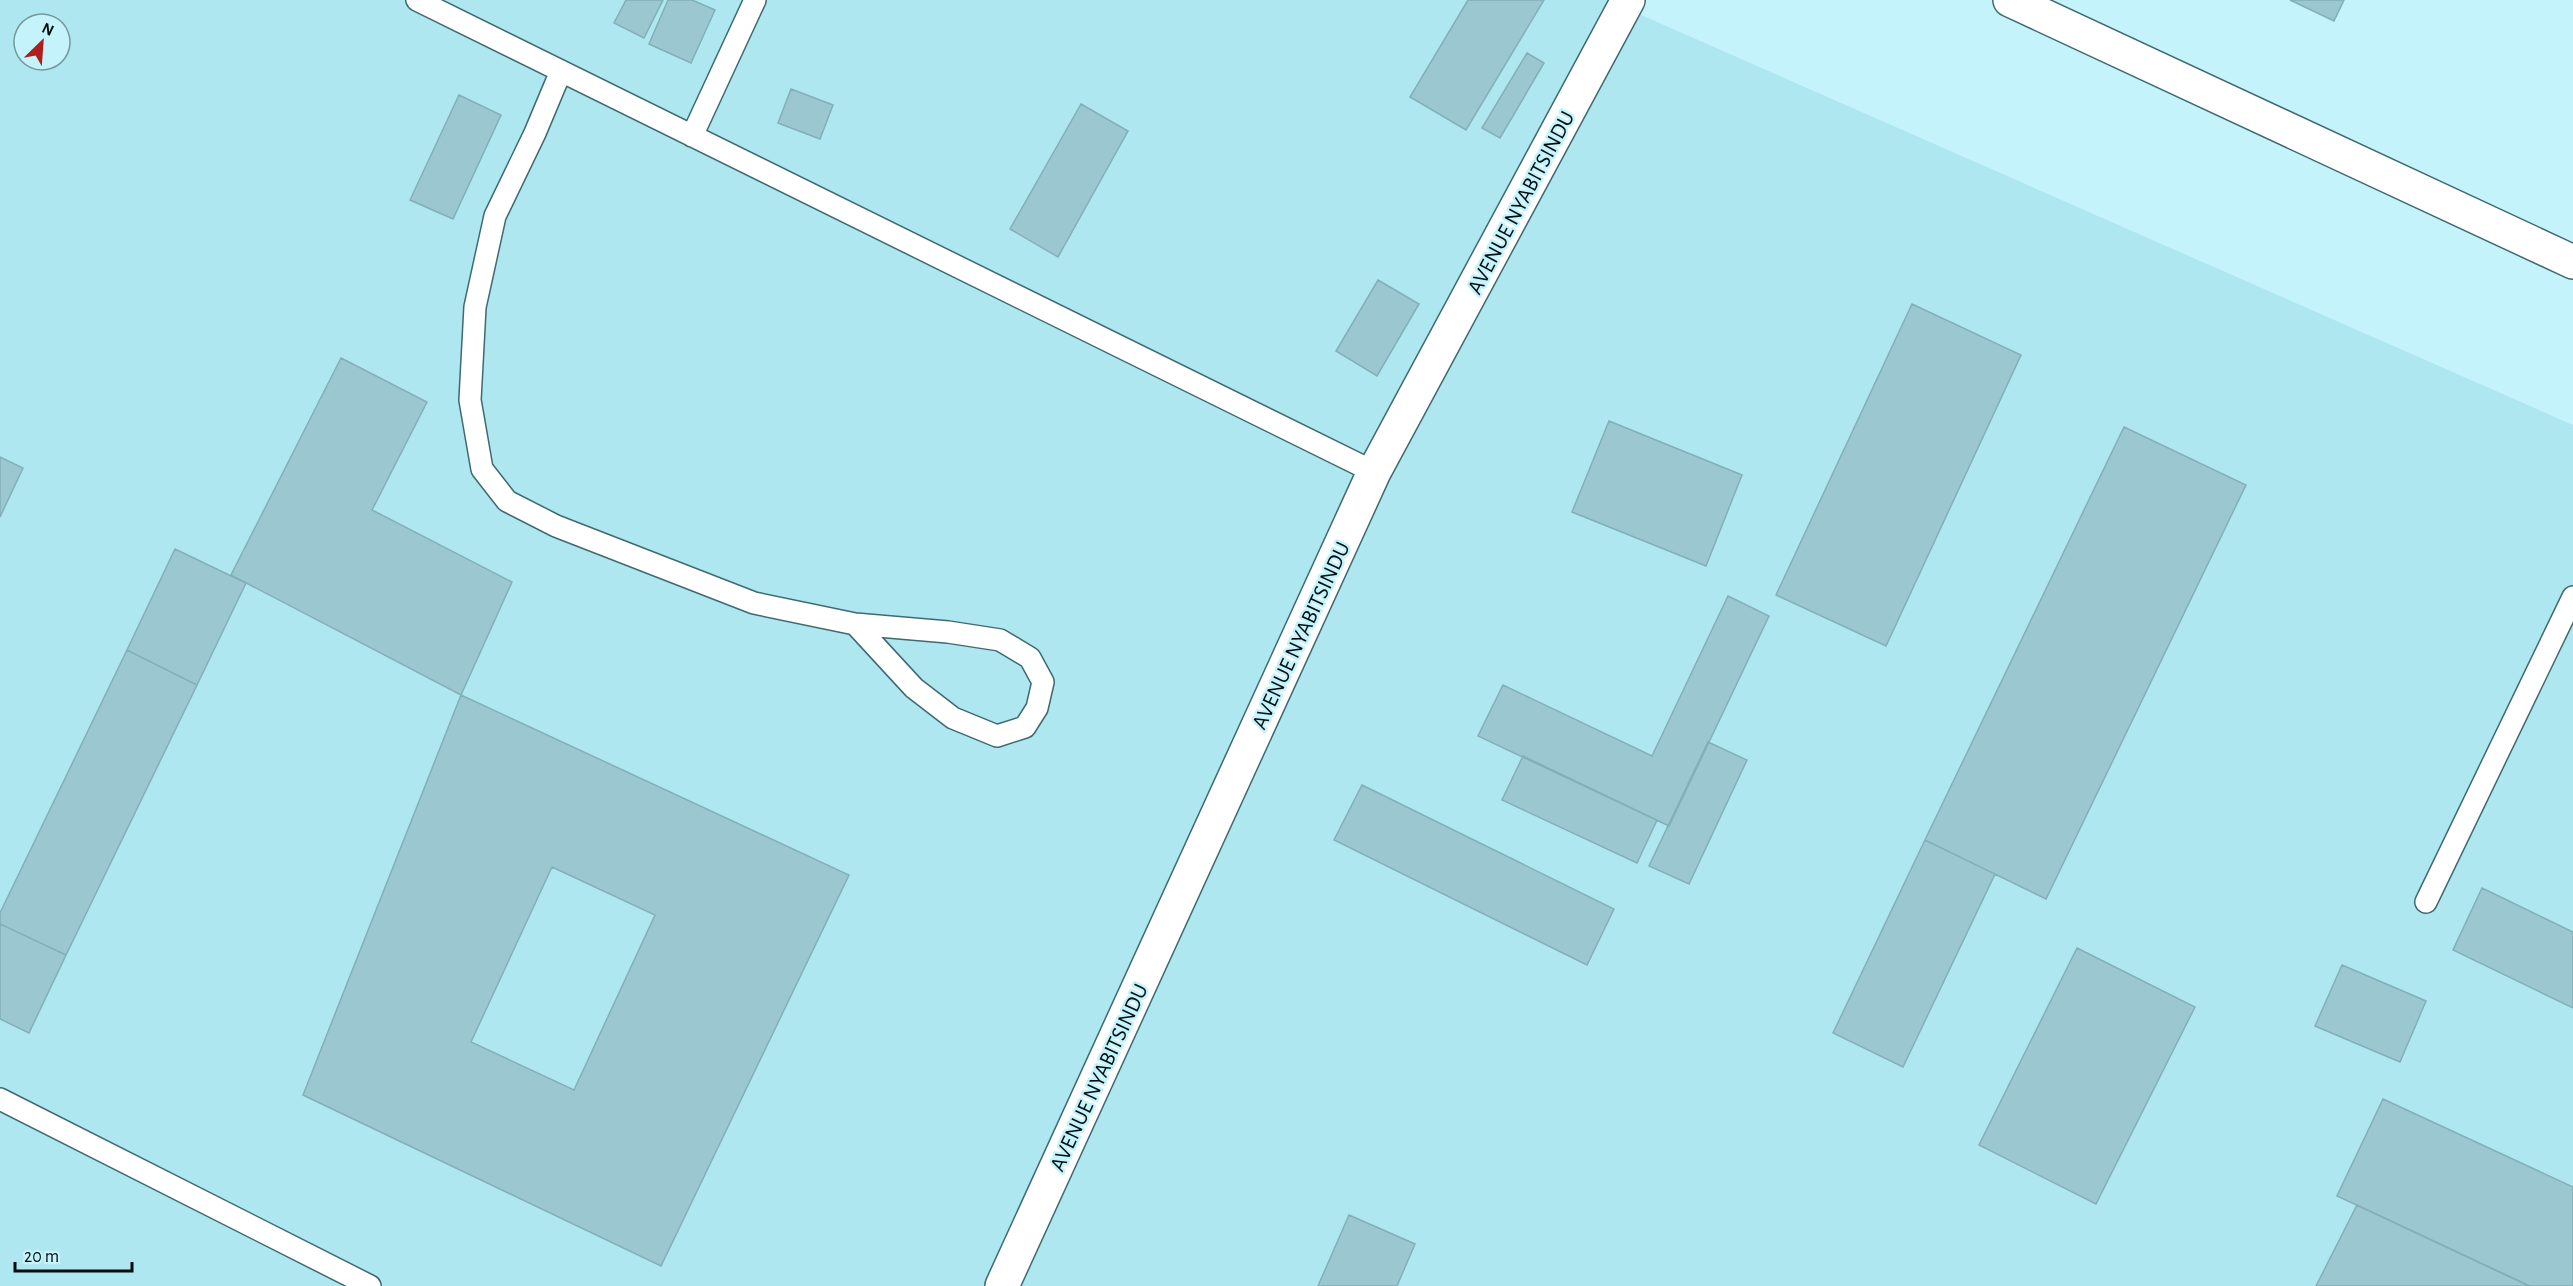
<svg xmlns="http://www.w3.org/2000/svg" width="2573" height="1286" viewBox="0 0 2573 1286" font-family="'Alegreya Sans',sans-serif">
<rect width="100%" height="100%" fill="#c5f3fb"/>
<path fill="#aee7f0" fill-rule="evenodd" d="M0,0H1607L2573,425V1286H0ZM24,24H60V60H24Z"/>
<path fill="#9bc8d0" stroke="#83afb7" stroke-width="1.5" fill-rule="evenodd" d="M626,0H663L644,38L614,23Z
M668,0H692L715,10L691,63L649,44Z
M1468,0H1544L1466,130L1410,97Z
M2290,0H2344L2334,21Z
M1527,53L1544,63L1500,138L1482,128Z
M791,89L833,105L820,139L778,123Z
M459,95L501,115L453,219L410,200Z
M1081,104L1128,131L1058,257L1010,229Z
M1378,280L1419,304L1377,376L1336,351Z
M1912,304L2021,355L1886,646L1776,595Z
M341,358L427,402L372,510L512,582L461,695L231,575Z
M1609,421L1742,475L1706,566L1572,512Z
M2124,427L2246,485L2046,899L1925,840Z
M0,457L23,468L0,517Z
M175,549L246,583L197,685L127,650Z
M1728,596L1769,616L1669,826L1478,736L1503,685L1652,756Z
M127,650L197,685L66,955L0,924V913Z
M461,695L849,875L661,1266L303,1095ZM552,867L655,915L574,1090L471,1042Z
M1708,742L1747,760L1689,884L1649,866Z
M1523,756L1657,820L1637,863L1502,800Z
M1362,785L1614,909L1587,965L1334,840Z
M1925,840L1995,874L1903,1067L1833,1033Z
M2482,888L2573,932V1008L2453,950Z
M0,924L66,955L29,1033L0,1019Z
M2077,948L2195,1007L2096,1204L1979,1145Z
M2342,965L2426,1001L2400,1062L2315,1026Z
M2383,1099L2573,1187V1286H2529L2337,1196Z
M2357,1205L2530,1286H2316Z
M1349,1215L1415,1244L1397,1286H1318Z"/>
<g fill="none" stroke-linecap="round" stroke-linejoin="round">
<defs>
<path id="lane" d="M417,0L1374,472
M561,71L535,133L495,216L475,307L470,400L482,469L507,501L556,526L754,603L855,624L948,632L1000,640L1030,658L1043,682L1037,708L1025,727L997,736L953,718L914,688L855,624
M692,136L755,0
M2426,902L2573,597
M0,1099L370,1286"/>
<path id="street" d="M2010,0L2573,262
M1002,1286L1374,472L1628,0"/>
</defs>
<use href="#lane" stroke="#3f6a71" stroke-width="24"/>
<use href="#street" stroke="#3f6a71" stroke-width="36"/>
<use href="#lane" stroke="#fff" stroke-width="21"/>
<use href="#street" stroke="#fff" stroke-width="33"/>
</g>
<g text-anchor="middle" stroke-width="5" stroke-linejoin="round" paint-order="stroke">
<g font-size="22" fill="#010e11" stroke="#c5f3fb">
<text transform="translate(1520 202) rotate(-62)" y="8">AVENUE NYABITSINDU</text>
<text transform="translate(1300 635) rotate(-65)" y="8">AVENUE NYABITSINDU</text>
<text transform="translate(1098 1077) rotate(-65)" y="8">AVENUE NYABITSINDU</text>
</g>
</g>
<g transform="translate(42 42) rotate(25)"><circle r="28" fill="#c5f3fb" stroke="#77979d" stroke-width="1.5"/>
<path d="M0-4.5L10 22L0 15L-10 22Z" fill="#af1e1a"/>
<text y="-9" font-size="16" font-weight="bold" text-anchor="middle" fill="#010e11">N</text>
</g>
<path d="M15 1262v9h117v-9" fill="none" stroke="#010e11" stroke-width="3"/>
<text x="24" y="1262" font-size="18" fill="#010e11" stroke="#c5f3fb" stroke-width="4.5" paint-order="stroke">20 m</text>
</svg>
